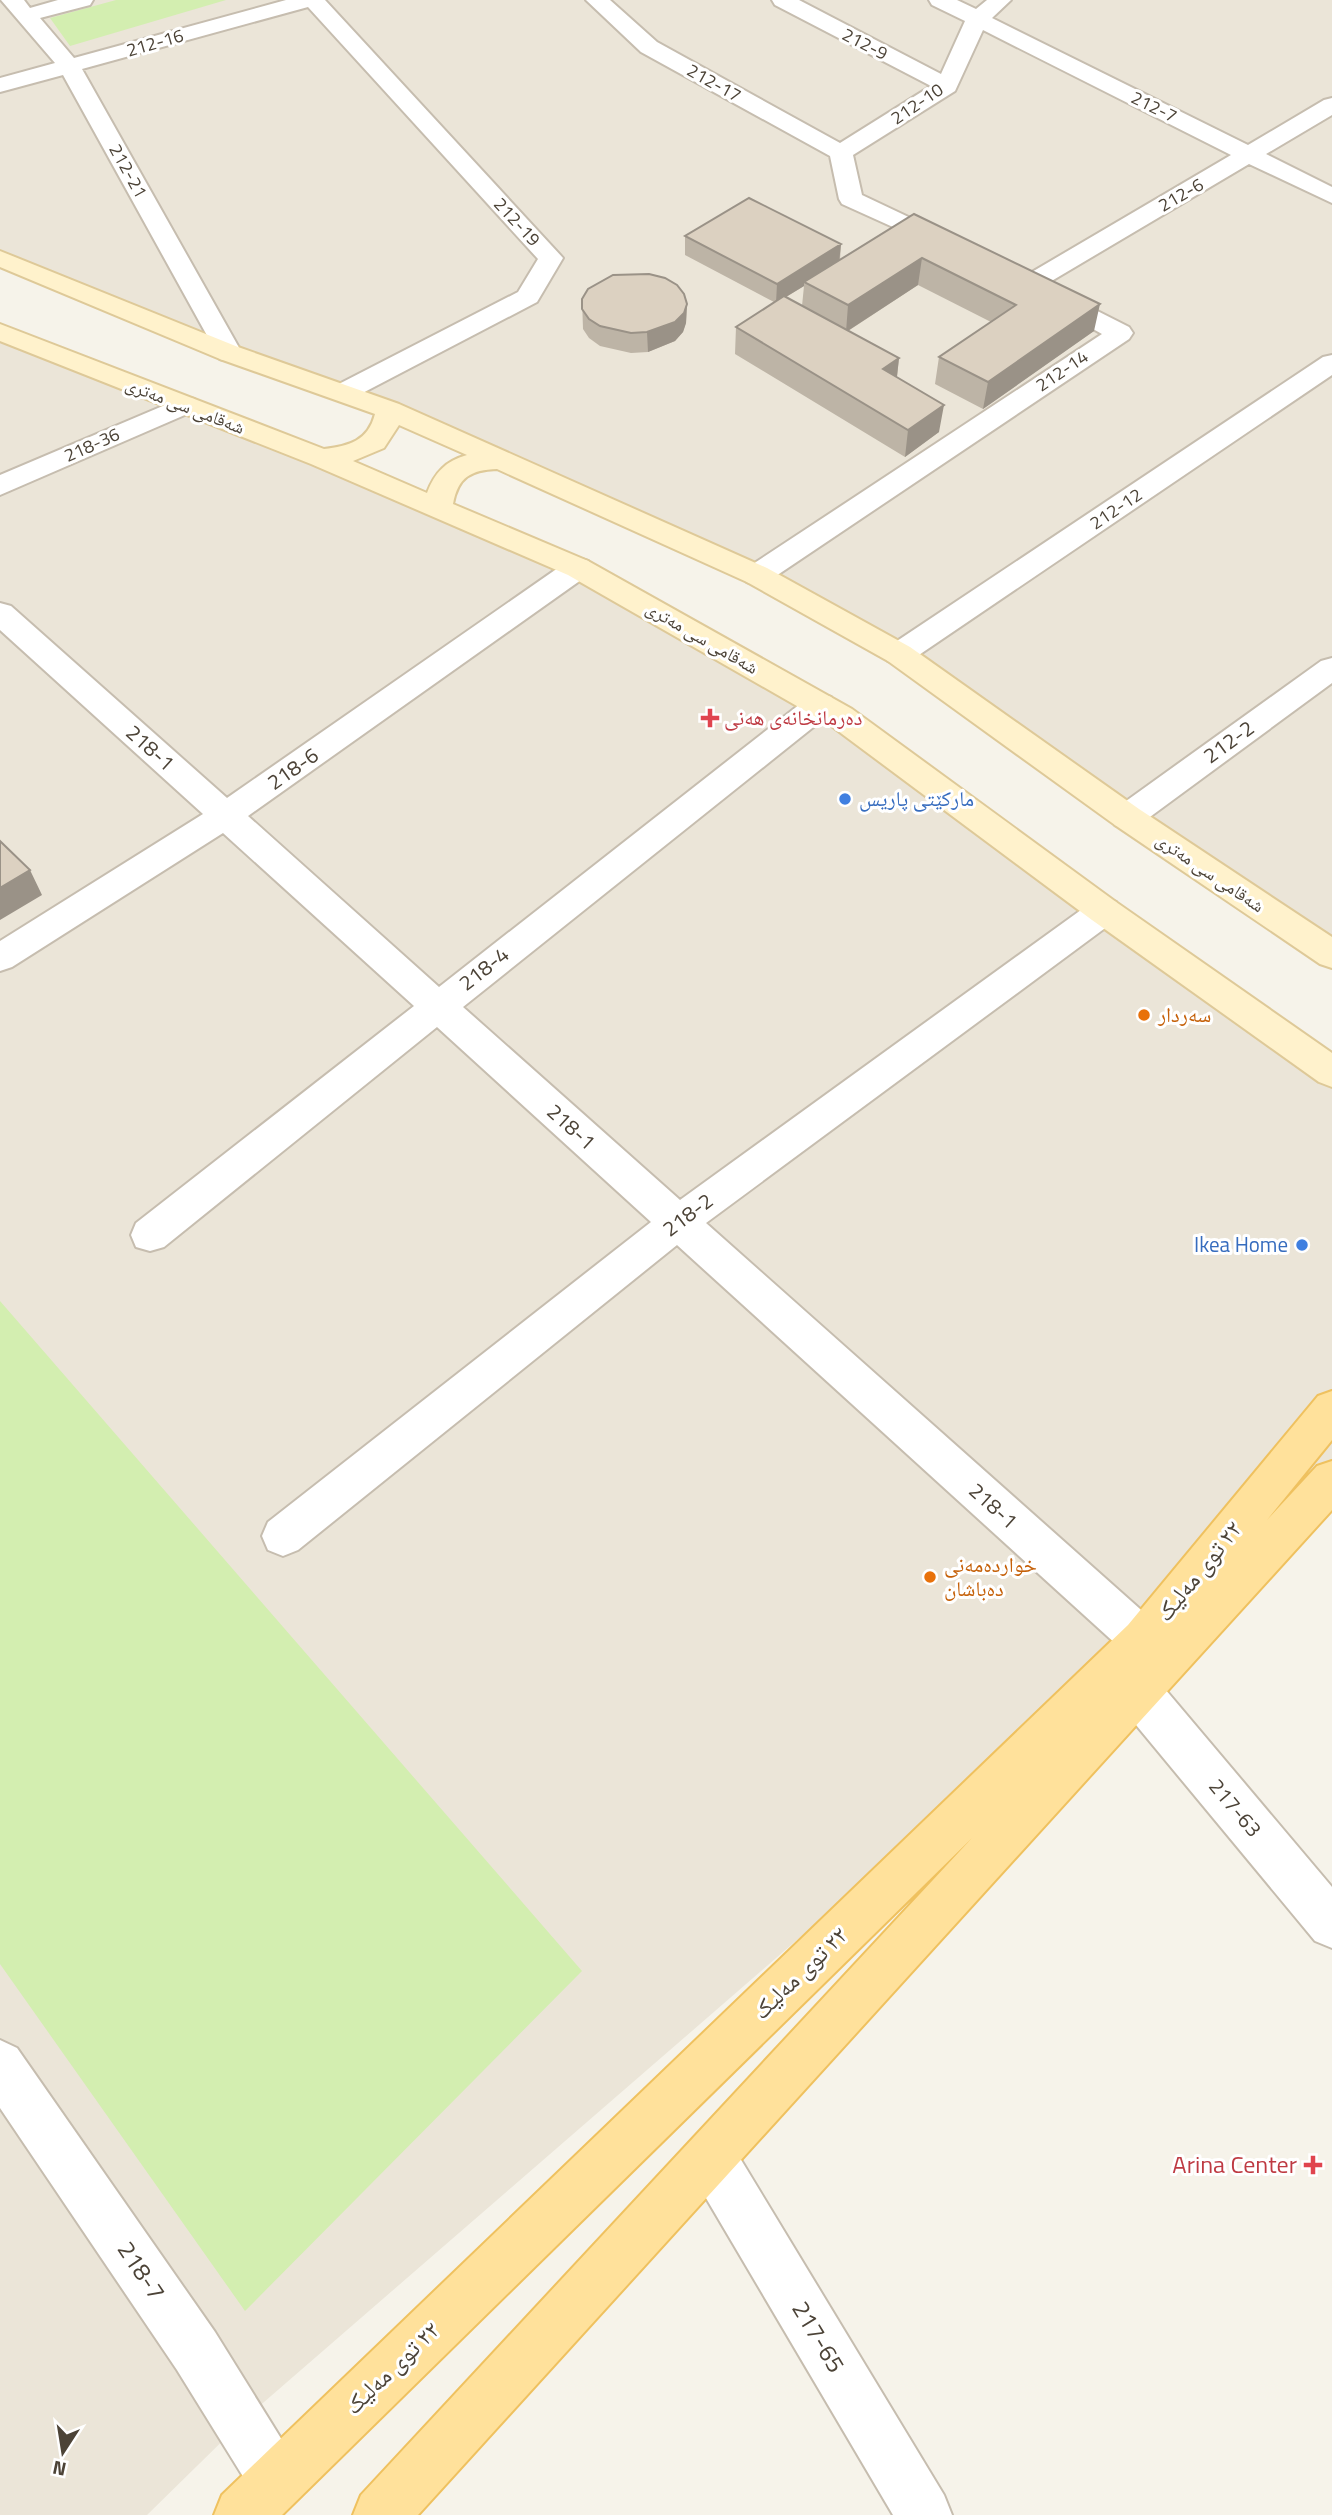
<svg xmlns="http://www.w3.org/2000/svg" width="1332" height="2515" viewBox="0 0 1332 2515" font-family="'Titillium Web','Noto Naskh Arabic',sans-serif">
<rect width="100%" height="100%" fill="#f6f3ea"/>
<path fill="#ebe5d8" d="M0,0H1332V951L899,654L501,460L0,258Z
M0,324L184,405L578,568L841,717L1332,1071V1465L1143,1640L249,2415L147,2515H0Z"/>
<path fill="#d3eeb0" d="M116,0H226L70,46L50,18Z
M0,1301L582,1971L245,2311L0,1964Z"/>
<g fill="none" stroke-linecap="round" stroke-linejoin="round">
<defs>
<path id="street" d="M1,0H24L30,8L58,0H93L90,5L40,18L74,58L286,0H325L563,258L537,302L353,398L344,400L335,398L331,392L335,386L518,292L538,259L308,7L82,69L242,353L238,359L229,361L220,359L63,75L0,92V78L55,63Z
M586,0H610L657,42L840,143L931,86L775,5L772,0H799L941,74L965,21L932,5L929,0H957L976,9L987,0H1011L992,18L1248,145L1324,100L1332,98V115L1266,154L1332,187V203L1249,164L1038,289L1029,292L1020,289L1016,284L1020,279L1231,155L983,30L955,91L853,155L862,195L955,239L958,244L955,249L946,251L842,204L839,199L830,156L641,52Z
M1050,287L1129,327L1133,333L1129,339L767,582L757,585L747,582L742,575L747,568L1102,334L1041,300L1037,295L1041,290Z
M1332,355V375L910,661L899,664L888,661L884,654L888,647L1323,357Z
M184,397L194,399L197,405L194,411L0,495V475Z
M578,558L588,561L593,568L588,575L248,816L439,987L809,697L820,694L831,697L836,705L831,713L463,1007L680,1200L1092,902L1104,898L1116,902L1121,911L1116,920L706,1223L1158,1625L1165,1640L1158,1655L1143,1661L1128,1655L677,1245L298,1550L283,1556L268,1550L262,1536L268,1522L651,1222L437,1027L164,1247L150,1251L136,1247L131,1235L136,1223L414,1006L223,833L12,967L0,971V941L203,814L0,630V603L11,606L227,798L568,561Z
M1332,658V683L1139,825L1127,829L1115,825L1111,817L1115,809L1321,661Z
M1138,1670L1154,1676L1332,1887V1948L1315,1941L1122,1708L1116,1692L1122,1676Z
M0,2040L17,2048L215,2332L295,2461L304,2480L295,2499L276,2508L257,2499L177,2370L0,2108Z
M711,2133L729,2140L944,2495L952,2515H893L693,2176L686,2158L693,2140Z"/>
<path id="secondary" d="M0,251L238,347L399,404L767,568L910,647L1139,809L1332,937V968L1320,964L1115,825L888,661L747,582L497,469C471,470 458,477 453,504L588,561L852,709L1116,902L1332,1053V1087L1319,1082L1092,920L830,725L568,575L311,464L0,341V324L324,449C349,446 368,441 375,414L220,359L0,267ZM399,425L467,455C446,461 435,472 427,493L353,461L384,448Z"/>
<path id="primary" d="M1332,1391V1440L1267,1520L1317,1466L1332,1461V1510L418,2515H353L361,2495L972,1838L282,2515H214L222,2495L1128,1625L1318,1396Z"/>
</defs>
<use href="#street" stroke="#c6bdaf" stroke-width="4"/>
<use href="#secondary" stroke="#dec998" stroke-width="4"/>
<use href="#primary" stroke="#efc15f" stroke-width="4"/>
<use href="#street" fill="#fff" fill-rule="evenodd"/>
<use href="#secondary" fill="#fff2cc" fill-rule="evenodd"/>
<use href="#primary" fill="#ffe19b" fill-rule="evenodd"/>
</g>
<path fill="#bdb4a6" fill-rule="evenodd" d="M914,214L1094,331L983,409L935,384L939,357L991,322L918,285L848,331L899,358L897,377L939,432L905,457L735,354L736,327L774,302L685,255V236L841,244L840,260ZM804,286L802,306L786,297Z
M582,299L687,304L686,323L683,332L675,341L648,352L631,353L600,346L589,338L583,329Z"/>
<path fill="#9a9287" d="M841,244L839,263L804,282V286L776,303L777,284Z
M922,258L918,285L846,332L848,305Z
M687,304L686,323L683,332L675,341L648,352L647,332Z
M1100,304L1094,331L983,409L988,382Z
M899,358L896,385L883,369Z
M944,405L939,432L905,457L908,430Z
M30,870L42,895L0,920V888Z"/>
<path fill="#dcd1c1" stroke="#9a9287" stroke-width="2" d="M749,198L841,244L777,284L685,236Z
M914,214L1100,304L988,382L939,357L1016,305L922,258L848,305L804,282Z
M649,274L665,278L677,285L684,294L687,304L684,313L675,322L647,332L631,333L600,326L589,319L582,309V299L588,289L613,275Z
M784,296L899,358L883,369L944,405L908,430L736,327Z
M0,841L30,870L0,888Z"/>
<g fill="#e0444e" stroke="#fff" stroke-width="2.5">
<path d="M706.5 707.5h7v7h7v7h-7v7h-7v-7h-7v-7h7z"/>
<path d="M1309.5 2154.5h7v7h7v7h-7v7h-7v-7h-7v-7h7z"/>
</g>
<g fill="#3f7fe0" stroke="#fff" stroke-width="2.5">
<circle cx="845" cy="799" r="7"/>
<circle cx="1302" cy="1245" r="7"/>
</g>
<g fill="#e8710a" stroke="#fff" stroke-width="2.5">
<circle cx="1144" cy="1015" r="7"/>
<circle cx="930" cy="1577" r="7"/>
</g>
<g text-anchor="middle" stroke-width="6" stroke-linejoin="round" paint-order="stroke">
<g font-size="18" fill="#4c4337" stroke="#fff">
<text transform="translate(155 43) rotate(-16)" y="6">212-16</text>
<text transform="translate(865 44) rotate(27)" y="6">212-9</text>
<text transform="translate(714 83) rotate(29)" y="6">212-17</text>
<text transform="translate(917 104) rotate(-34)" y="6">212-10</text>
<text transform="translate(1154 107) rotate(26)" y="6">212-7</text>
<text transform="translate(128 171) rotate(61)" y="6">212-21</text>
<text transform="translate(1181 195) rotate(-30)" y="6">212-6</text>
<text transform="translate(517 222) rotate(47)" y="6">212-19</text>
<text transform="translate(1062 371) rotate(-34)" y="6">212-14</text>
<text transform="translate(185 406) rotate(21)" y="6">شەقامی سی مەتری</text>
<text transform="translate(92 445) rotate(-24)" y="6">218-36</text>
<text transform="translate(1116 509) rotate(-34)" y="6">212-12</text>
<text transform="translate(702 638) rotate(30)" y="6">شەقامی سی مەتری</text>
<text transform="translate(1210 873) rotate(34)" y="6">شەقامی سی مەتری</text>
</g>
<g font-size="21" fill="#be3a42" stroke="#fff" text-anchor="start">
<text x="724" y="725">دەرمانخانەی هەنی</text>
</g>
<g font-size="21" fill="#4c4337" stroke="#fff">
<text transform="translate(1229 742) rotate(-36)" y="7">212-2</text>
<text transform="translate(150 748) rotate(42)" y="7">218-1</text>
<text transform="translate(293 769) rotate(-35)" y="7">218-6</text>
<text transform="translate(484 969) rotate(-38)" y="7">218-4</text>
<text transform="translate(571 1127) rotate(42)" y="7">218-1</text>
<text transform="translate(688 1215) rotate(-37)" y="7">218-2</text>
<text transform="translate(993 1506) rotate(42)" y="7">218-1</text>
<text transform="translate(1235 1808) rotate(50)" y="7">217-63</text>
</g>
<g font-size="21" fill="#366cbe" stroke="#fff" text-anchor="start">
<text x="859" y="806">مارکێتی پاریس</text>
<text x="1288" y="1252" text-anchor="end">Ikea Home</text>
</g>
<g font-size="21" fill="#c56008" stroke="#fff" text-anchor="start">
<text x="1158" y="1022">سەردار</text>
<text x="944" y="1572">خواردەمەنی<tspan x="944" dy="24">دەباشان</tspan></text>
</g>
<g font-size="24" fill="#4c4337" stroke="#fff">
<text transform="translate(1199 1571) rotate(-51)" y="8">٢٢ توی مەلیک</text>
<text transform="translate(800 1973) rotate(-44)" y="8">٢٢ توی مەلیک</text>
<text transform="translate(141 2271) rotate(56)" y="8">218-7</text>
<text transform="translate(818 2337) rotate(59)" y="8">217-65</text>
<text transform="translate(392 2368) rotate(-44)" y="8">٢٢ توی مەلیک</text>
</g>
<g font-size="24" fill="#be3a42" stroke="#fff" text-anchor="end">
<text x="1297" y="2173">Arina Center</text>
</g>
</g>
<g transform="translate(63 2452) rotate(192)" stroke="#ffffff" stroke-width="5" paint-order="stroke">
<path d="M0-5L12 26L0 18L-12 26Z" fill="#4c4337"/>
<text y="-10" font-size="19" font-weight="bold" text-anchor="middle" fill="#4c4337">N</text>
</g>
</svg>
